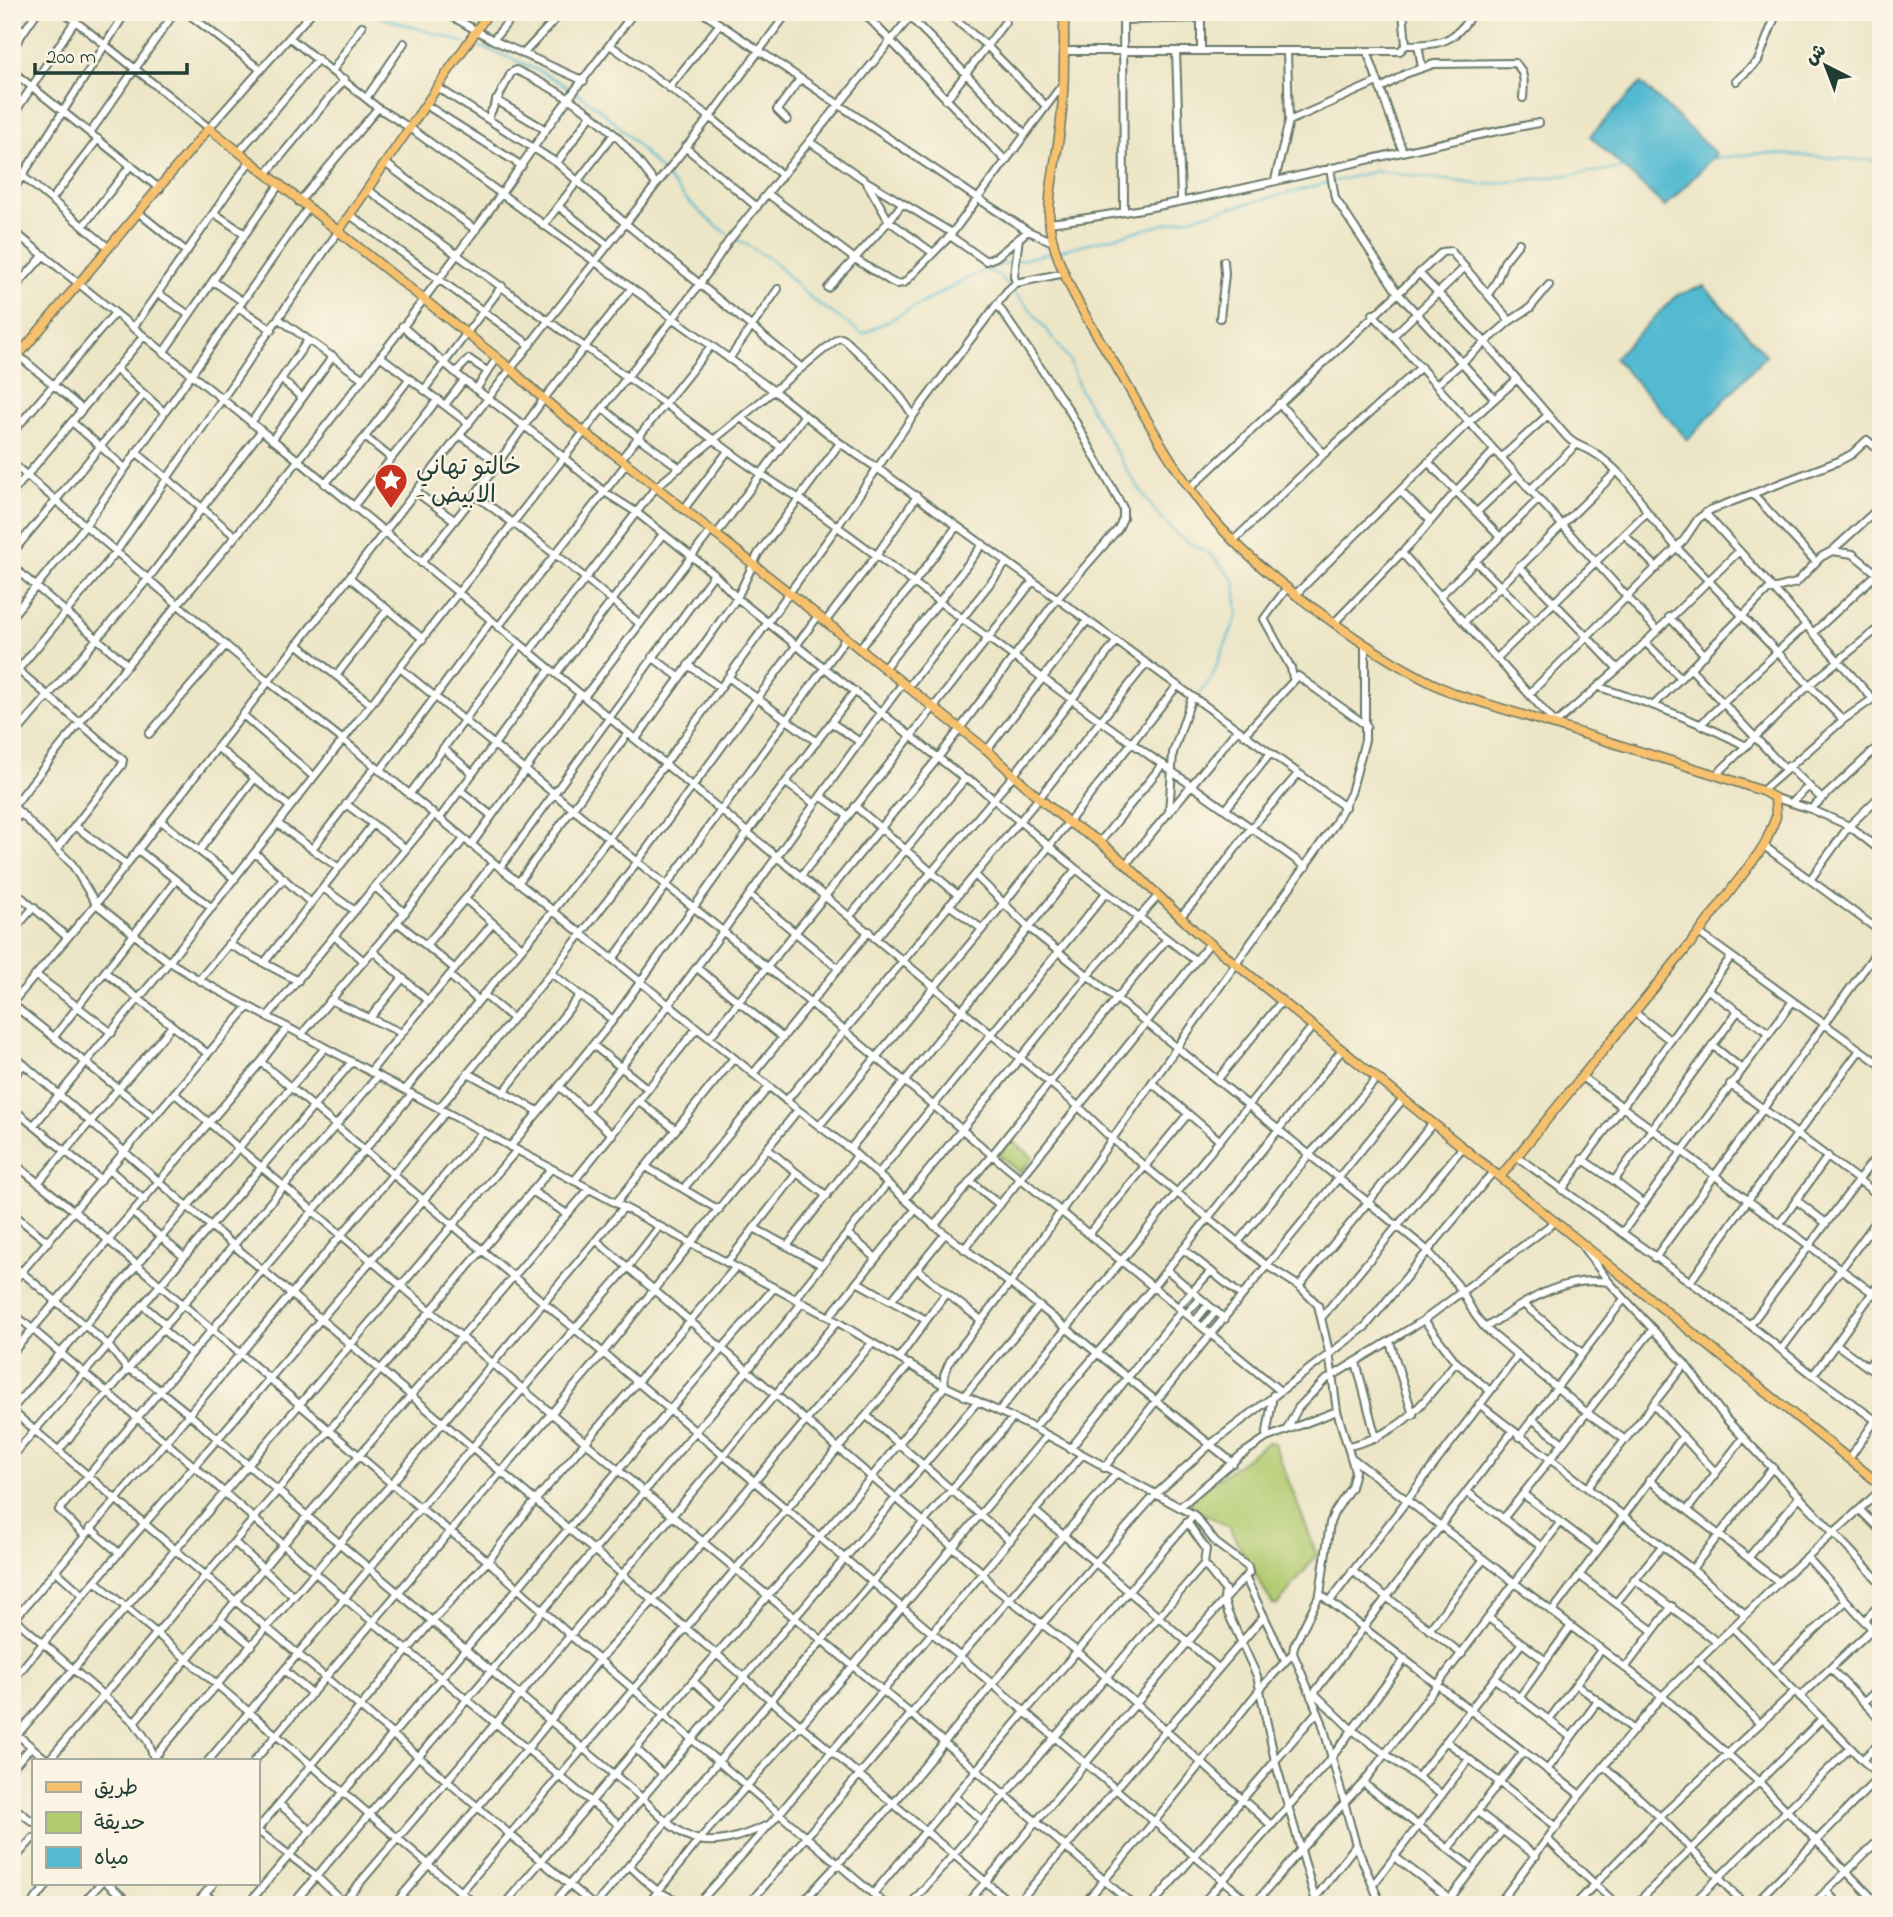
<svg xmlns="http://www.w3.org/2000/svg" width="1893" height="1917" viewBox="0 0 1893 1917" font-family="'Indie Flower','Playpen Sans Arabic',sans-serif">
<rect width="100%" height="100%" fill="#fcf5e5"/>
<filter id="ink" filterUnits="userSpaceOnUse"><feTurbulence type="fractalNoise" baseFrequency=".0143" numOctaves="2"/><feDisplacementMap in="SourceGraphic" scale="14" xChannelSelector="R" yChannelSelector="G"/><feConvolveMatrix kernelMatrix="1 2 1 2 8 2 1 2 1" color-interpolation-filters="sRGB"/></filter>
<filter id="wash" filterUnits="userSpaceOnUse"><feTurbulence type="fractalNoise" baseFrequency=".00686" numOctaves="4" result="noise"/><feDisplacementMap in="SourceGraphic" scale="28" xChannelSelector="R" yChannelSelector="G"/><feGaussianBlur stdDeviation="1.57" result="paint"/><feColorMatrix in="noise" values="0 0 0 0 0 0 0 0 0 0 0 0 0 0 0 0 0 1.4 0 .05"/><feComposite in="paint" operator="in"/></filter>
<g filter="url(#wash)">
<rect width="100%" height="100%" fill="#ece5c6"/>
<path fill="#b2cb71" stroke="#688452" stroke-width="2" d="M1011,1140L1033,1157L1020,1173L999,1155Z
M1268,1442L1274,1443L1317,1555L1277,1605H1273L1228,1526L1191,1507V1499Z"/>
<path fill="#53bad1" stroke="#397c82" stroke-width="2" d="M1641,83L1716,154L1665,207L1590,136Z
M1704,286L1766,355L1688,440L1614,358L1677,295Z"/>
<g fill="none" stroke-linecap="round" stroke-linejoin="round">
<path stroke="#53bad1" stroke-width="2" d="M363,12L466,43
M872,12L873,15L877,12
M471,44C523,60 570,83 611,119C653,156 683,206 730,235
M1711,159L1761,153L1881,161
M735,238L770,259L813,300L863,334L984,270L1012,262
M1058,251L1376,171L1484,185L1625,168
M1017,261L1053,252
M986,271L997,274L1030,309L1069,359L1080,390L1129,474L1155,511L1179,537L1211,555L1235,581L1238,614L1211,679L1200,693"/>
</g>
</g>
<g filter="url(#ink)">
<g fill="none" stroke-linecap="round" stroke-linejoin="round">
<defs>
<path id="minor" d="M64,12L209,128L312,12
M186,12L261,70
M444,12L493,40L584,81
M702,12L977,198L1028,231L1053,242
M788,12L710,117L548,321L96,904L165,959L199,980L829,1317L945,1386L1034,1428L1194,1515L1024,1713L873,1894
M863,12L1005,160
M946,12L987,46L1046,106
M1123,12L1124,211
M1201,12V51
M909,16L1025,134
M1124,20L1201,18
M12,22L24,31
M290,38L378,108L410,128L774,391L840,443L877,468L1345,807
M493,40L516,12
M610,45L710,117L782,175
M1406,45C1439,45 1455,43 1473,12
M1418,45L1422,67
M12,49L37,12
M1064,51H1400L1406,45L1403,12
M1176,51L1181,200
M1367,51L1403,152
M523,54L562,12
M333,70L362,26
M12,71L160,189
M1736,81L1758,61L1777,12
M437,87L557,163L625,223L801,367
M669,88L719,25
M1380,89L1405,74L1434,64L1515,63C1526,73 1524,84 1523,98
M367,97L404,43
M496,100L546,130
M946,100L1005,22
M426,105L522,166
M12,117L75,21
M488,118L511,73L516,70C550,86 586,107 613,133C629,148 642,167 656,184
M787,120L777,110L800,79
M1289,121L1377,82
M90,133L175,12
M810,142L866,181L952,233
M685,147L757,207
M239,152L318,59
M385,163L476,230
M557,163L591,115
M12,167L109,248
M1330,168L1335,198L1339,204L1397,292L1494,398
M266,174L345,79
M1275,180L1289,121L1287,51
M867,183L889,221L933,253
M368,190C465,260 562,332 661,401C707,434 751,470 800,499L1101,721L1306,867
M12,192L126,12
M768,194L855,259L890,281L896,284L904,283L950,236L1062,85
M52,199L98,139
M299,202L378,108
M559,207L608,245
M139,213L187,252
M214,213L245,234
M350,215L530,345
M1049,223C1215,203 1376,153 1539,123
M83,226L131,165
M543,226L614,134
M12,230L298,460L1079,1107L1111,1138L1176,1192L1266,1265L1299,1286L1318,1305L1329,1352L1337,1411L1355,1471L1351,1487L1334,1513L1330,1523L1320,1594L1294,1646L1293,1653L1322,1722L1356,1845L1381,1905
M950,236L986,261L996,257L1028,231
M1419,273L1485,342L1567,437C1574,445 1582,446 1591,451C1614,464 1635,489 1647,512
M213,281L242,301
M1016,283L1014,276L1019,238
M828,288L889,221L902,204
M12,291L44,255
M158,293L189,315
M1488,295L1497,280L1504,262L1519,243
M238,307L272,330
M1220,318L1225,274L1224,261
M279,319L362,378
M402,326L464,380L548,444L603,491L636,512L714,574L737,598L768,623L965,779L973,782L1076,869L1196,961
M133,328L250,161
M1393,336L1465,267
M12,350L82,409
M163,353L279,185
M380,356L469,424
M729,359L778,289
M116,369L164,412
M456,372L469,359L487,371
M281,379L302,398
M1517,379L1469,422L1657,630
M1437,384L1510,321L1530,308L1549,285
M477,388L497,358
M424,390L502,286
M445,405L464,380
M604,409L639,438L680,468
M741,418L781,447
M72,422L125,468
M251,423L308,340
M12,433L115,313
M460,435L498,463
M365,437L391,458
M272,440L333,356
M136,452L235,536
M1324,454L1421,367
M1501,458L1548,415
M621,459L711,346
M1428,462L1500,537
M12,463L269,682L343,740L798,1110L850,1149L930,1222L1039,1306L1233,1463
M325,484L365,437L409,379
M1190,488L1442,252L1451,251L1510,321
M1530,490L1576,445
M1400,491L1431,521
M416,492L454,520
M12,493L143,337
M1753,494L1816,562
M475,495L567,563L640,624
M1539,499L1440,596L1557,725
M353,507L438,399
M684,509L728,451
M1477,512L1516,475
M1705,513L1872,698
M1624,534L1657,568
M716,535L804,416
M1233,541L1324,454L1279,403
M1832,551L1853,554L1881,577
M12,553L144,394
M1402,553L1440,596
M1476,562L1534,620
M421,563L475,495L543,400L631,289
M12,566L128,665
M1519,566L1618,669
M349,577L423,639
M1286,589L1264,619L1291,668L1293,678
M1295,595L1469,422L1373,314
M12,616L85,526L308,208
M1669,617L1705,655
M825,622L876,556L917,496
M1464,622L1616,472
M1334,623L1419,535L1456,491L1494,451
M498,627L627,463
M1813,633L1881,570
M1645,642L1681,678
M297,644L371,704
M859,649L913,584L957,526
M529,652L656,487L837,339L841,338L845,340C870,364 896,386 913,416
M652,657L679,677
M1497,658L1647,512L1677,548L1843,720
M12,665L123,760L122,765L57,849
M688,665L721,688
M400,668L845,1031L992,1155L1117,998L1167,939
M884,668L939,602L983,544
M1691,669L1785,769
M556,674L663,534
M336,676L387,610
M12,677L116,552L338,232
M728,677L817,742
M908,687L1007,562
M1599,687C1650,703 1698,721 1746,746
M1530,693L1684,540L1698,519L1710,510L1839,461L1852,454L1867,440L1881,452
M584,697L711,531
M1654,705L1768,590L1796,583L1821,557L1832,551L1881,506
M243,715L314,777
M832,723L860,742
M1556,723L1618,669L1739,551
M1701,724L1806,625
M149,734L226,645
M1244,735L1298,676L1367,726
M12,738L148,579L261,431
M636,739L737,598L758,554L840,443
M218,748L290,807
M443,748L472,773
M987,750L1087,621
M1788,766L1821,798
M380,771L491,621
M1716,775L1809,685L1881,626
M786,783L815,804
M460,790L492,816
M1762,791L1843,720L1881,693
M409,795L520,645
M821,796L847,815
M1775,798L1811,809L1849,826L1881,851
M1791,803L1809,786
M346,804L406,849
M14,806C104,688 203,577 297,462C383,355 467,245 545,131C573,91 605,52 634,12
M855,806L958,895
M1226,809L1270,754
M1811,809L1881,744
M1169,813L1173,753L1192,697
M439,819L550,669
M161,821L235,879
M12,823L21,813
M278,824L312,849L375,767
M75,826L127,865
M1100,842L1163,764
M471,845L580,694
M1764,846L1881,932
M312,849L339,868
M138,850L212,908
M199,851L255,778
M255,853L311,903
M1126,864L1237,730
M500,868L714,574
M975,875L1028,927L1427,1250L1457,1284L1475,1315L1485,1328L1586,1412L1624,1439
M801,876L1033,581
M1810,880L1849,826L1881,795
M518,883L628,733
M375,887L405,913
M323,888L355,911
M12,889L67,937
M750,895L839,969
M949,905L982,929
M850,916L965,779
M1180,917L1203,892L1251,828L1298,774
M397,922L455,969
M493,923L522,948
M12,932L34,907
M1699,933L1881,1065
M334,936L364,961
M876,938L1013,776L1116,642
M228,944L298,981
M426,945L465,899
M613,959L846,638
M264,963L373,824
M697,968L783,1038
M105,972L208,1054
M551,973L580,995
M36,975L112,1033
M450,976L478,1000
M199,980L284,878
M483,994L512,1018
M330,1000L402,1033
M428,1001L493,923L465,899L493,863
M12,1003L96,904L72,864L12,805
M12,1004L154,1117
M1738,1011L1769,1033
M1635,1013L1670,1040
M267,1017L434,815
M370,1018L402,979
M301,1035L397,922L464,839
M54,1037L176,880
M709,1038L938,758L1057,599L1118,529L1123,518V508L1069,410L997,304
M593,1045L648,1089
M1712,1045L1742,1069
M12,1054L187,1206L1013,1905
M261,1062L1252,1905
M370,1072L428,1001L373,951
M468,1073L538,1111
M753,1074L869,931
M1582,1077L1881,1299
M12,1079L24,1064
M1218,1079L1282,1001
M1152,1083L1219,1140
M1730,1084L1881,1197
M559,1086L612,1135
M405,1090L553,911L665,764L837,527L913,416L1007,291L1016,283L1065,273
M174,1093L703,1542L911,1714L1133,1905
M503,1093L580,995L613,1020
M639,1101L676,1130
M786,1101L1039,798L1146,664
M12,1108L101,1180
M439,1108L551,973L638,861L818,616
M586,1111C698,973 797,825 903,683
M34,1125L169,962L700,284L728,242L914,12
M819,1126L1004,903L1177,686
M510,1147L613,1020L748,832L855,691
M850,1149L1076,869
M1516,1156L1750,1325L1813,1375L1881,1424
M1582,1159L1614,1181L1738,1011L1708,990
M12,1162L74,1211L420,1508L488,1561L433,1620L257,1830
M646,1167L719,1210
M109,1169L144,1200
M797,1173L827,1196
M878,1174L1106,893
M574,1181L697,1028
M970,1181L1000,1205
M1614,1181L1643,1203
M38,1183L172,1026
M684,1188L769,1087
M1562,1190L1731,957
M532,1191L567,1214
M905,1199L1089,974L1158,896
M1796,1200L1826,1223
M616,1203L734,1058
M12,1213L48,1242
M133,1213L184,1257
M1780,1223L1828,1156
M934,1226L992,1155L1279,1390
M754,1228L822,1265
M1090,1233L1188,1114
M1622,1233L1793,1001
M848,1234L876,1258
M945,1234L917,1269L946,1293
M597,1241L953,1547L983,1573L991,1585L1077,1651L1271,1825
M1238,1242L1309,1155L1347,1114L1376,1079
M787,1246L857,1156
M1583,1247L1609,1282L1685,1364L1726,1419L1881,1583
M964,1249L1210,943
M1183,1249L1242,1296
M1655,1258L1881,946
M727,1263L797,1173L768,1149
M12,1264L108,1345L126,1368L143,1377L189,1414L307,1516L642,1798C689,1847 706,1852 768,1825
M735,1268L535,1501L488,1561L571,1636L886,1905
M1167,1270L1225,1319
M857,1282L926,1320
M1690,1282L1748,1200L1860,1050
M12,1283L248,1007
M1299,1286L1433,1123
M795,1299L887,1184
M891,1301L917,1269
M1523,1304L1582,1353
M143,1305L166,1325
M1178,1307L1211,1271
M12,1312L194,1466L344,1598L619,1825
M1186,1314L1200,1299
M829,1317L915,1210
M1322,1317L1463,1147
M1424,1320L1456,1362L1490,1391
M1195,1321L1208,1305
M1750,1325L1881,1150
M1203,1327L1216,1311
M1485,1328C1524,1303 1560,1275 1609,1282
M162,1329L190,1353
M1390,1342L1413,1415
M1836,1344L1881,1281
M1781,1350L1881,1215
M12,1353L261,1062L287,1028
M899,1358L946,1293L981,1320
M1356,1362L1376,1438
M1868,1367L1881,1349
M1813,1375L1836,1344L1881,1377
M964,1396L1039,1306
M1479,1404L1692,1569L1745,1614
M1653,1404L1716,1473
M12,1409L325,1048
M12,1411L593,1905
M999,1411L1313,1026
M867,1416L1010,1541
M1532,1419L1563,1443
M1034,1428L1153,1287L1342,1050
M1287,1429L1298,1408L1324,1381L1424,1320L1556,1221
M1519,1437L1624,1299
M1266,1438L1273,1395
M1349,1446C1405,1432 1421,1405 1456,1362
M1070,1449L1182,1310
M58,1451L378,1076
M12,1457L352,1062
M1352,1458L1662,1696L1759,1782L1878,1904
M1849,1459L1881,1412
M1104,1468L1156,1401L1403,1099
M1649,1480L1779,1582
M1587,1488L1685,1364
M1467,1492L1542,1547
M1523,1494L1597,1550
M1181,1506L1241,1455L1266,1438L1337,1411
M1688,1509L1743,1438
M1860,1510L1881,1531
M1035,1511L1218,1668
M1194,1515L1216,1543L1248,1567L1249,1573L1245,1577L1285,1660
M1503,1519L1653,1329
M90,1528L119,1553
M84,1535L59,1510L412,1094
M234,1542L293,1596
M1749,1557L1800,1496
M1807,1557L1881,1639
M1204,1564L1225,1590L1224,1600L1228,1613L1257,1676L1275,1761L1317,1905
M1692,1569L1773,1467
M55,1570L83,1595
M1352,1571L1462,1654
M1579,1575L1653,1631
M1634,1579L1717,1642
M95,1581L476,1905
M1320,1594L1580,1795
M1330,1601L1518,1355
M1616,1603L1662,1546
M1552,1612L1683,1436
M14,1618L134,1722L148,1742L154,1758L160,1761
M220,1619L252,1646
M1490,1619L1546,1661
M1864,1621L1881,1603
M12,1622L446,1112
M1732,1627L1881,1779
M1429,1630L1484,1559
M1698,1660L1760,1724
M1625,1668L1672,1606
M1774,1669L1846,1601
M1831,1669L1881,1720
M284,1670L312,1694
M1495,1679L1571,1737
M12,1681L83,1595L482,1132
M693,1681L721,1706
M1314,1693L1351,1729L1442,1795
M1311,1697L1512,1432
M1800,1697L1872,1629
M1519,1698L1571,1626
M1598,1701L1634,1730
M1864,1702L1881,1687
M1549,1720L1601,1650
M134,1722L307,1516L589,1189
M12,1730L48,1761
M12,1741L517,1150
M1446,1741L1557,1827
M636,1749L663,1774
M1862,1760L1881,1742
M48,1761L551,1169
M151,1761L392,1483L624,1207
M208,1761L420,1508L628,1267L659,1227
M254,1761L603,1353L798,1110
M1605,1767L1660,1817L1745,1905
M12,1768L31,1747
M1547,1770L1598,1701L1576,1684
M1418,1777L1522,1643
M1363,1783L1473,1868
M955,1797L982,1820
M279,1804L311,1831
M12,1806L33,1822
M1478,1812L1536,1856
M257,1830L316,1876L344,1903
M1548,1840L1617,1905
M1448,1849L1523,1752
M1395,1857L1458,1905
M12,1862L33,1838
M629,1865C651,1887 663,1899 695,1905
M108,1884L132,1905
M1373,1885L1469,1759
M1826,1891L1839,1905
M205,1894L219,1905
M755,1897L765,1905
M31,1905L48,1884
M81,1905L100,1884
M195,1905L213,1884
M247,1905L774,1288
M292,1905L747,1371L802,1303
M341,1905L837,1322
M394,1905L527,1749L599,1660L653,1601L872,1343
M450,1905L910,1364
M504,1905L693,1681L871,1478L945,1386L944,1375L950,1361L1014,1278L1334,825L1351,793L1365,740V645
M552,1905L977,1402
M595,1905L1013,1418
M647,1905L699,1840L852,1667L1047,1435
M697,1905L779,1814L1082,1455
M748,1905L1116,1474
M800,1905L893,1804L1042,1624L1155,1495L1211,1444L1366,1326L1493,1172
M910,1905L1204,1564L1206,1549L1187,1522
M966,1905L1205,1622L1245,1577
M1016,1905L1264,1616
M1083,1905L1154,1822L1260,1689L1293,1653
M1152,1905L1317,1712
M1201,1905L1332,1757L1405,1659
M1254,1905L1302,1848L1363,1783L1560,1523
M1310,1905L1356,1845
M1445,1905L1502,1831
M1498,1905L1580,1795L1662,1696L1779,1582L1881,1490
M1575,1905L1660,1817L1795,1691
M1635,1905L1822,1719
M1691,1905L1850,1748
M1753,1905L1879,1777
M1812,1905L1881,1838"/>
<path id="major" d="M1064,12C1064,51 1065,90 1060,129C1057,157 1046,201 1050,228C1058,275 1091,326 1116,366C1145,416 1173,469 1209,514C1242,554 1282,585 1323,615C1365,646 1407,673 1455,694L1716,775L1762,791L1775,798L1776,817L1764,846L1699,933L1500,1177
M338,232L489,12
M12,363L209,128L511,369C546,403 582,432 621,459L987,750L1039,798L1068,822L1100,842L1126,864L1195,931L1881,1485"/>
</defs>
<use href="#minor" stroke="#677867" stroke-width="10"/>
<use href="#major" stroke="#677867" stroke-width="11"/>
<use href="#minor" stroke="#fff" stroke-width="6"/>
<use href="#major" stroke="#f7c06c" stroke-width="8"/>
</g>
</g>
<defs>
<symbol id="sight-pin" viewBox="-11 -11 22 30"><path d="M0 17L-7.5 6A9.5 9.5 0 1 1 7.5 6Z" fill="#c8321e" stroke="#fcf5e5"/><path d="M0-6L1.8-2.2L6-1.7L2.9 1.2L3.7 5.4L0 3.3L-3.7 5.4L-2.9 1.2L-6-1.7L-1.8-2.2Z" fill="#fff"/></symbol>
</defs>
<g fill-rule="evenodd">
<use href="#sight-pin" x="372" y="461" width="38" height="52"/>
</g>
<g text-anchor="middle" stroke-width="5" stroke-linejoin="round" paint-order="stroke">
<g font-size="24" fill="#1f3d34" stroke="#fcf5e5" text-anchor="start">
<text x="416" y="474">خالتو تهاني<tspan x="416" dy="28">- الابيض</tspan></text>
</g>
</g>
<rect width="1893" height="1917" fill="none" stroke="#fcf5e5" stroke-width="42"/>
<rect x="32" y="1759" width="228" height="126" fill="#fcf5e5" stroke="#a4ab9e" stroke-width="2"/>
<rect x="46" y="1782" width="35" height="10" fill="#f7c06c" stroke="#a4ab9e" stroke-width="2"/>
<text x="94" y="1794" font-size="21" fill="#1f3d34">طريق</text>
<rect x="46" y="1812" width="35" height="21" fill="#b2cb71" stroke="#a4ab9e" stroke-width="2"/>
<text x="94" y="1829" font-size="21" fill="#1f3d34">حديقة</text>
<rect x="46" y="1847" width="35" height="21" fill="#53bad1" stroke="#a4ab9e" stroke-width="2"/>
<text x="94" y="1864" font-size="21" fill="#1f3d34">مياه</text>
<g transform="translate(1826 66) rotate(318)" stroke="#fcf5e5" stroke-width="5" paint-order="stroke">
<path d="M0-5L12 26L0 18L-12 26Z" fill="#1f3d34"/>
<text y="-10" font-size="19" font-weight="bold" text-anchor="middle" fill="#1f3d34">ش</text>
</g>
<path d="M35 63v10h152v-10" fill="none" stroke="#1f3d34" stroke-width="3.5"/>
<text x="46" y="63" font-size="21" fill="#1f3d34" stroke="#fcf5e5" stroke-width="5" paint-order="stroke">200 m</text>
</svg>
